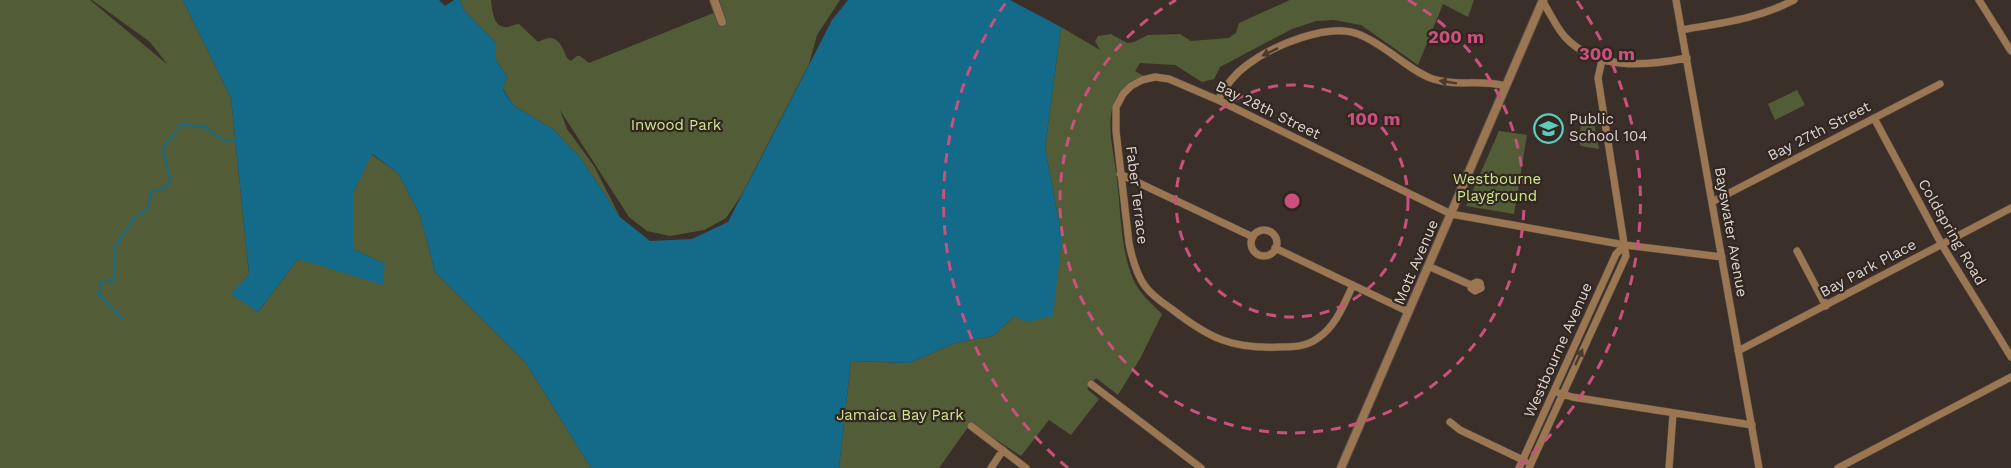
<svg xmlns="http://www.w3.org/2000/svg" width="2011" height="468" viewBox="0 0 2011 468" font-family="'Work Sans',sans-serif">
<rect width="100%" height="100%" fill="#3b3029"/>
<path fill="#525d37" d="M0,0H90L168,65L150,42L92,0H183L231,98L249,274L232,294L258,312L298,259L385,264L353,249V193L371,154L398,173L420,215L435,272L526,363L591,468H0Z
M460,0H491C492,8 493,26 504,27C509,28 514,24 519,24L538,42C557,31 561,44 567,58L571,61L577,56H580L589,63L716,12L712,0H840L817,35L809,64L741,196L726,218L704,230L670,236L647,231L629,217L560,110L567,129L594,166L620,217L579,156L553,129L514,106L503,89L507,76L496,60V43L464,10Z
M1290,0H1474L1468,17L1443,4L1418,65L1361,25L1334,20L1316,21L1292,29L1220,67L1214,79L1202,82L1175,65L1140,63L1135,71L1144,76C1132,83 1119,89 1114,103C1105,126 1115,156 1117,180C1121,213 1120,247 1133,279C1139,293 1151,303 1162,314L1141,357L1118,395L1096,378L1087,389L1099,399L1071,435L1049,420L1021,456L971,423L939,468H839L851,361L909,363L955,343L993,336L1014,316L1062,237L1045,148L1061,27L1100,50L1095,41L1098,36L1111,34L1127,43L1134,42L1148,35L1180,34L1191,41L1229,38L1236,33L1239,23Z
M1797,90L1805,105L1775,120L1768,104Z
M1580,122L1594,123L1599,149L1581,146L1577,138L1581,128Z
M1499,131L1527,135L1514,214L1466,206Z"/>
<path fill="#136a89" d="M183,0H439L445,6L454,0H460L464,10L496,43V60L507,76L503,90L514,106L553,129L579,156L620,217L650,241L692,239L728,222L832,20L848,0H1010L1061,27L1045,148L1062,237L1053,316L1027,322L1014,316L993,336L955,343L909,363L851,361L839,468H591L526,363L435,272L420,215L398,173L372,154L353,193V249L385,264L383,285L298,259L258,312L231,294L249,274L231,98Z"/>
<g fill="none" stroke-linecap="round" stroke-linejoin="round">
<path stroke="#136a89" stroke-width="2" d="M122,319L99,294L100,283L115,279V247L135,217L148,209L151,192L168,187L170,180L163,148L181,124L206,127L222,140L236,141"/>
<defs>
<path id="minor" d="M1676,0L1759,468
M1979,0L2011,51
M1543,2C1550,13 1556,27 1565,37C1597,71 1645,66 1687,58
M1681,30C1721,23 1758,19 1794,0
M1218,100C1225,87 1234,74 1247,65C1272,46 1328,22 1358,34C1385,44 1409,71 1433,79C1457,87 1481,79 1505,86
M1874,118L1942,245L2011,357
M1120,174L1253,237
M1712,202L1940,84
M1251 243a13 13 0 1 1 26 0a13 13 0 1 1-26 0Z
M1275,248L1409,312
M1797,251L1826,306
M1428,266L1471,285V288L1475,291L1481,288L1480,283L1477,282L1471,285
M1353,285C1344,304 1336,326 1318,338C1306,347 1293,347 1278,347C1232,349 1209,338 1173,310C1163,303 1152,296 1145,286C1136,274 1132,258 1129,243L1116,131V107L1123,94L1131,86L1142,80L1155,77L1169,79L1218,100L1451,214L1625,245L1722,257
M1738,351L2011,208
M1091,384L1201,468
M1559,393L1572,397L1752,425
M1450,422L1460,430L1525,461
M971,426L1026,468
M991,468L1003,450
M1519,468L1616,254L1625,245
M1529,468L1626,256L1598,78L1602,60
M1669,468L1673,414
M1838,468L2011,377"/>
<path id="tertiary" d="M714,0L722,22
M1341,468L1543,0"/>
</defs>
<use href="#minor" stroke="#584e47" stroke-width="8"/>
<use href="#tertiary" stroke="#584e47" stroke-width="10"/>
<use href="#minor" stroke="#9a7652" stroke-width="7"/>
<use href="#tertiary" stroke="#9a7652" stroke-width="8"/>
</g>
<defs><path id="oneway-solid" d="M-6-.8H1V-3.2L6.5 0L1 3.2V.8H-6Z" transform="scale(1.5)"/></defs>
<g fill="#4b3a2c">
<use href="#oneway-solid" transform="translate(1270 52) rotate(154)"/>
<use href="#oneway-solid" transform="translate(1448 82) rotate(-171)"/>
<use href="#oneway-solid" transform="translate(1579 357) rotate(-65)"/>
</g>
<g fill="none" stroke="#ca507e" stroke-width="3" stroke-dasharray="10 8">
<circle cx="1292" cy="201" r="116"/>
<path d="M1408 0A232 232 0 1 1 1176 0"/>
<path d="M1068 468A348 348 0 0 1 1007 1M1577 1A348 348 0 0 1 1516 468"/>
</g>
<defs>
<symbol id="school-ring" viewBox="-11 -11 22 22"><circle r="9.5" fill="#312620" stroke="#59cebe" stroke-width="1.5"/><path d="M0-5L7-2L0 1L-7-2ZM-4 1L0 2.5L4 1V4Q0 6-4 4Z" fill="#59cebe"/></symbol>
</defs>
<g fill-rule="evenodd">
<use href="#school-ring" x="1532" y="112" width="33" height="33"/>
</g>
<g text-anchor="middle" stroke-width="4.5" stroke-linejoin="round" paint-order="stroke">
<g font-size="15" fill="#dcd4d0" stroke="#312620">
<text transform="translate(1268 110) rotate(26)" y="5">Bay 28th Street</text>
<text transform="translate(1819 131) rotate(-27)" y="5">Bay 27th Street</text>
<text transform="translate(1137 195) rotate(83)" y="5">Faber Terrace</text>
<text transform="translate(1731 232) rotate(80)" y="5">Bayswater Avenue</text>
<text transform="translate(1952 232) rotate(60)" y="5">Coldspring Road</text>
<text transform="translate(1416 262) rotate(-67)" y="5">Mott Avenue</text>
<text transform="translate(1868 268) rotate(-28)" y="5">Bay Park Place</text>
<text transform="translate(1558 350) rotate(-66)" y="5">Westbourne Avenue</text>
</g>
<g font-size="15" fill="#dcd4d0" stroke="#312620" text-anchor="start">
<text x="1569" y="124">Public<tspan x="1569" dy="17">School 104</tspan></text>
</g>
<g font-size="15" fill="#cee88d" stroke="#312620">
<text x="676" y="130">Inwood Park</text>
<text x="1497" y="184">Westbourne<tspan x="1497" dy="17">Playground</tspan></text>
<text x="900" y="420">Jamaica Bay Park</text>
</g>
</g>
<circle cx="1292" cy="201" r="9" fill="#ca507e" stroke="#312620" stroke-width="3"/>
<g font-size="18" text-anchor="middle" font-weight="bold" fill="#ca507e" stroke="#312620" stroke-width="4.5" stroke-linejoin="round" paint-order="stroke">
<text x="1456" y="43">200 m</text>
<text x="1607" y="60">300 m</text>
<text x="1374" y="125">100 m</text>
</g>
</svg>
